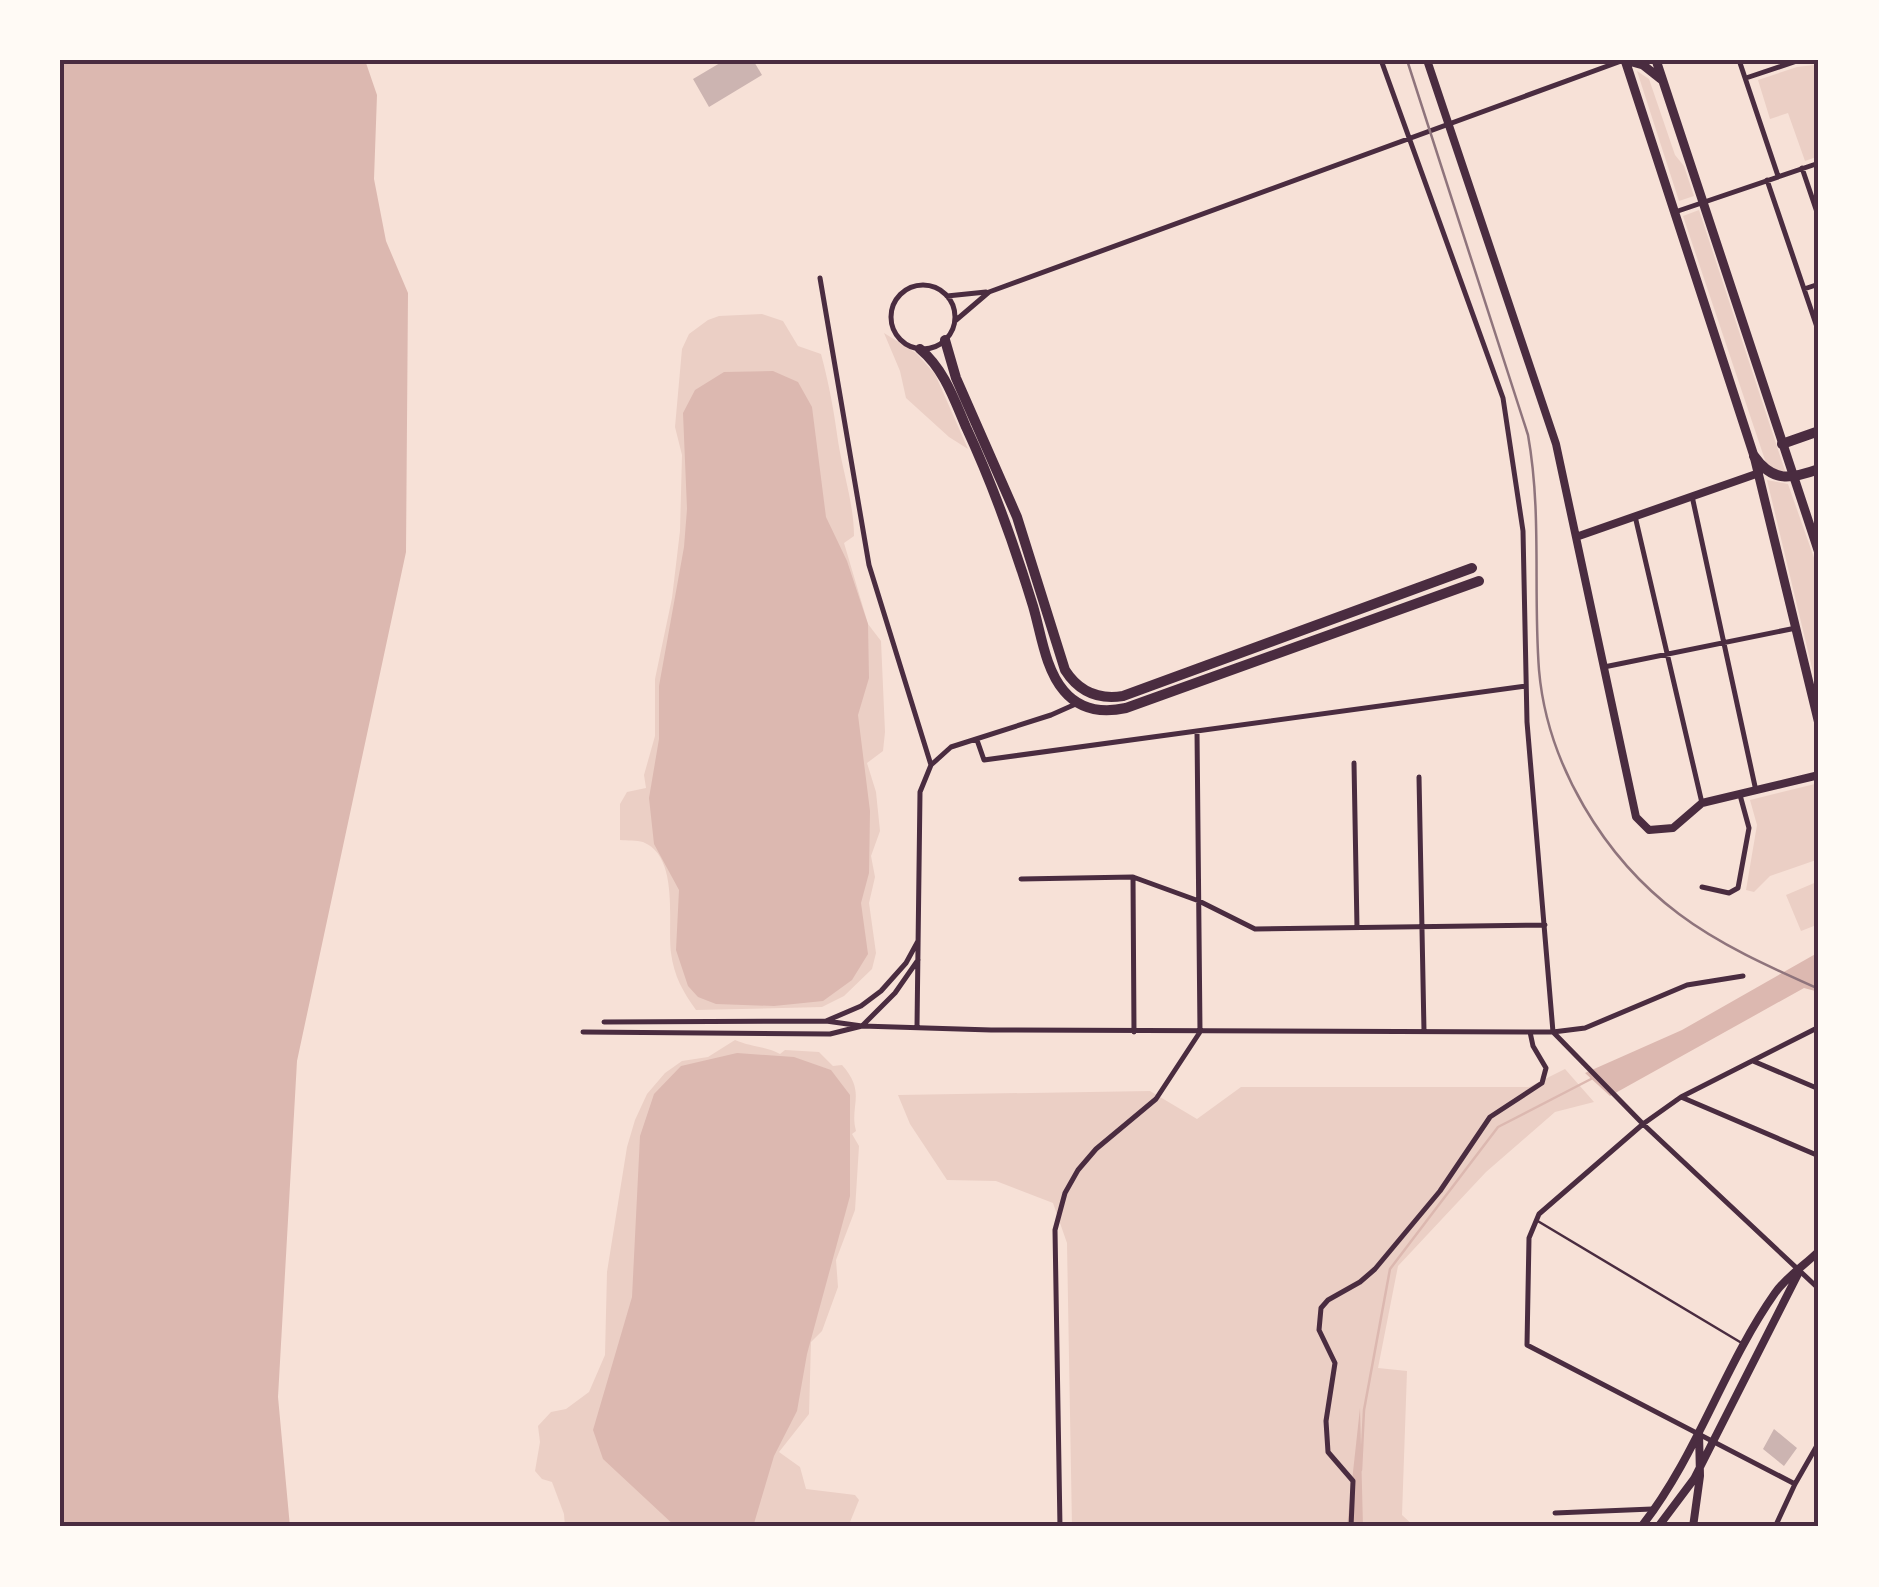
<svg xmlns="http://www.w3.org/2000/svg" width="1879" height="1587" viewBox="0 0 1879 1587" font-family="Jost,sans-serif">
<rect width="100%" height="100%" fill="#f7e1d7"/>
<path fill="#ebcfc5" d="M1814,65L1819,78V156L1805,161L1788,113L1770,119L1758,80L1797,67Z
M1637,71L1649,79L1675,155L1684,166L1694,196L1679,201Z
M1699,210L1786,474L1767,466L1683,216Z
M762,314L783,321L798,346L821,354C829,384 834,411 838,441C843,473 854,504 854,536L844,543L868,624L881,641L885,732L883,751L867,763L876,792L880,831L871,856L875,877L869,903L876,953L872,969L844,996L822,1007L696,1010C683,992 674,976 671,953C667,923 680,857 643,842C637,840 627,841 620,840V804L627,792L646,788L644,775L655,736V679L672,598L680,531L682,455L675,427L682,349L689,334L708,320L719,316Z
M884,333L916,353L935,374L968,449L949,437L906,398L900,371Z
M1767,480L1788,484L1819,572V697Z
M1819,783V859L1770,876L1754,892L1746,890L1757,825L1750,800Z
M1819,881V924L1801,931L1786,895Z
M735,1040C751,1047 765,1046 780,1054L785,1050L819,1052L833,1066L842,1065C867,1093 849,1105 856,1131L852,1134L859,1146L855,1210L836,1260L838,1287L822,1331L811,1342L809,1414L779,1452L800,1467L806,1489L855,1495L859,1500L848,1527H565L564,1514L552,1482L542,1479L535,1471L540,1442L538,1426L551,1412L566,1409L589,1392L605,1355L607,1272L627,1147L635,1120L647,1094L665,1073L682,1061L708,1057Z
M1565,1069L1594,1102L1555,1112L1486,1172L1398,1266L1378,1368L1407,1371L1402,1515L1415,1527H1072L1067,1243L1053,1203L996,1181L947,1180L910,1124L898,1095L1150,1091L1197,1119L1241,1087H1529Z"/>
<path fill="#dcb8b0" d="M60,60H365L377,95L374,179L386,241L408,293L406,552L297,1061L278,1397L290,1527H60Z
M773,371L798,382L812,407L826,517L847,561L868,624L869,678L858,715L870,811L869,873L861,903L868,954L852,980L823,1001L774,1006L716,1004L698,997L688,986L676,950L679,890L654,844L649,798L659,739V686L684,547L687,509L683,413L695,390L724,372Z
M1819,952V992L1804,988L1610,1096L1585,1073L1682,1030Z
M737,1053L794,1057L831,1070L850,1095V1196L807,1354L797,1411L774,1456L753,1527H676L603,1459L593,1430L632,1297L640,1136L654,1094L681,1066Z
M1360,1408L1363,1527H1347Z"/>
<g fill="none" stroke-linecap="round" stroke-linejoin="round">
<path stroke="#dcb8b0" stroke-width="2.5" d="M1361,1470L1364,1410L1390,1269L1498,1127L1591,1079"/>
</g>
<path fill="#ccb4b1" d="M725,60H753L762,75L709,107L693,79Z
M1774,1429L1797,1448L1784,1466L1763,1449Z"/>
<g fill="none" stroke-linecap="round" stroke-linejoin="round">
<path stroke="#4a2c40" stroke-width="2.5" d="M1536,1220L1740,1342"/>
<path stroke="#4a2c40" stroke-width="5" d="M1381,60L1503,398L1523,531L1527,722L1553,1032
M1739,60L1778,176
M1746,78L1800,60
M1802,168L1819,218
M1767,180L1819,333
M1675,212L1819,163
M820,278L869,565L931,765
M891 317a32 32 0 1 1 64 0a32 32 0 1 1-64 0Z
M1804,289L1819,284
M947,296L986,292
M955,321L989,292L1624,60
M1692,496L1756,791
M1635,516L1702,803
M1604,667L1796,628
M977,740L984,760L1526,686
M1354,763L1357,928
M1419,777L1424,1031
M1133,877L1134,1032
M1021,879L1133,877L1199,901L1255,929L1545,925
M1702,887L1729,893L1738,888L1749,828L1740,795
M826,1021L862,1026L991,1030L1553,1032L1585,1028L1687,985L1743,976
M604,1022L826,1021L861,1006L881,991L906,963L918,941
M917,1027L920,792L931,765L951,747L1051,715L1078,703
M583,1032L830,1034L862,1026L895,993L918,960
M1553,1032L1643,1124L1819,1289
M1753,1061L1819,1089
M1681,1097L1819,1156
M1795,1484L1527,1345L1529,1238L1539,1214L1643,1124L1681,1097L1819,1027
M1555,1513L1652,1509
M1060,1527L1055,1230L1065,1193L1078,1170L1096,1149L1156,1099L1200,1032L1197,731
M1351,1527L1353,1481L1328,1452L1326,1421L1335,1363L1319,1330L1321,1308L1328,1300L1360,1282L1375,1269L1440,1191L1490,1117L1542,1083L1546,1068L1533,1046L1530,1032
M1775,1527L1795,1484L1819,1442"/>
<path stroke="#4a2c40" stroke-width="8" d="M1427,60L1556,444L1636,817L1649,830L1673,828L1702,803L1819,775
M1576,537L1759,473
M1641,1527C1697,1456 1723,1367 1775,1293C1786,1277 1805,1265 1819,1251
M1658,1527L1694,1479L1798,1274
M1693,1527L1700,1476L1699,1433"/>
<path stroke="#4a2c40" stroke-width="9" d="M1625,60L1754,456L1819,724
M1625,60L1643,65L1662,80
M1656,60L1819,553"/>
<path stroke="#4a2c40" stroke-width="10" d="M945,340L956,378L1017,517L1065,670C1079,692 1098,700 1123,696L1472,568
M920,349C944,369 954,399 966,427C993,485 1014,544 1033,606C1041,633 1045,669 1064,691C1080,710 1103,713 1126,708L1479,581
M1782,444L1819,431
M1754,456C1773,483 1791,479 1819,469"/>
<path stroke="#8f747c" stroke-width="2.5" d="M1407,60L1528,435C1542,513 1533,591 1539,670C1547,764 1604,858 1679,914C1720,945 1772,968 1819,989"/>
</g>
<rect width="1879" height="1587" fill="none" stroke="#fffaf5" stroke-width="125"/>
<rect x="62" y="62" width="1754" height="1462" fill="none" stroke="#4a2c40" stroke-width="4"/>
</svg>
